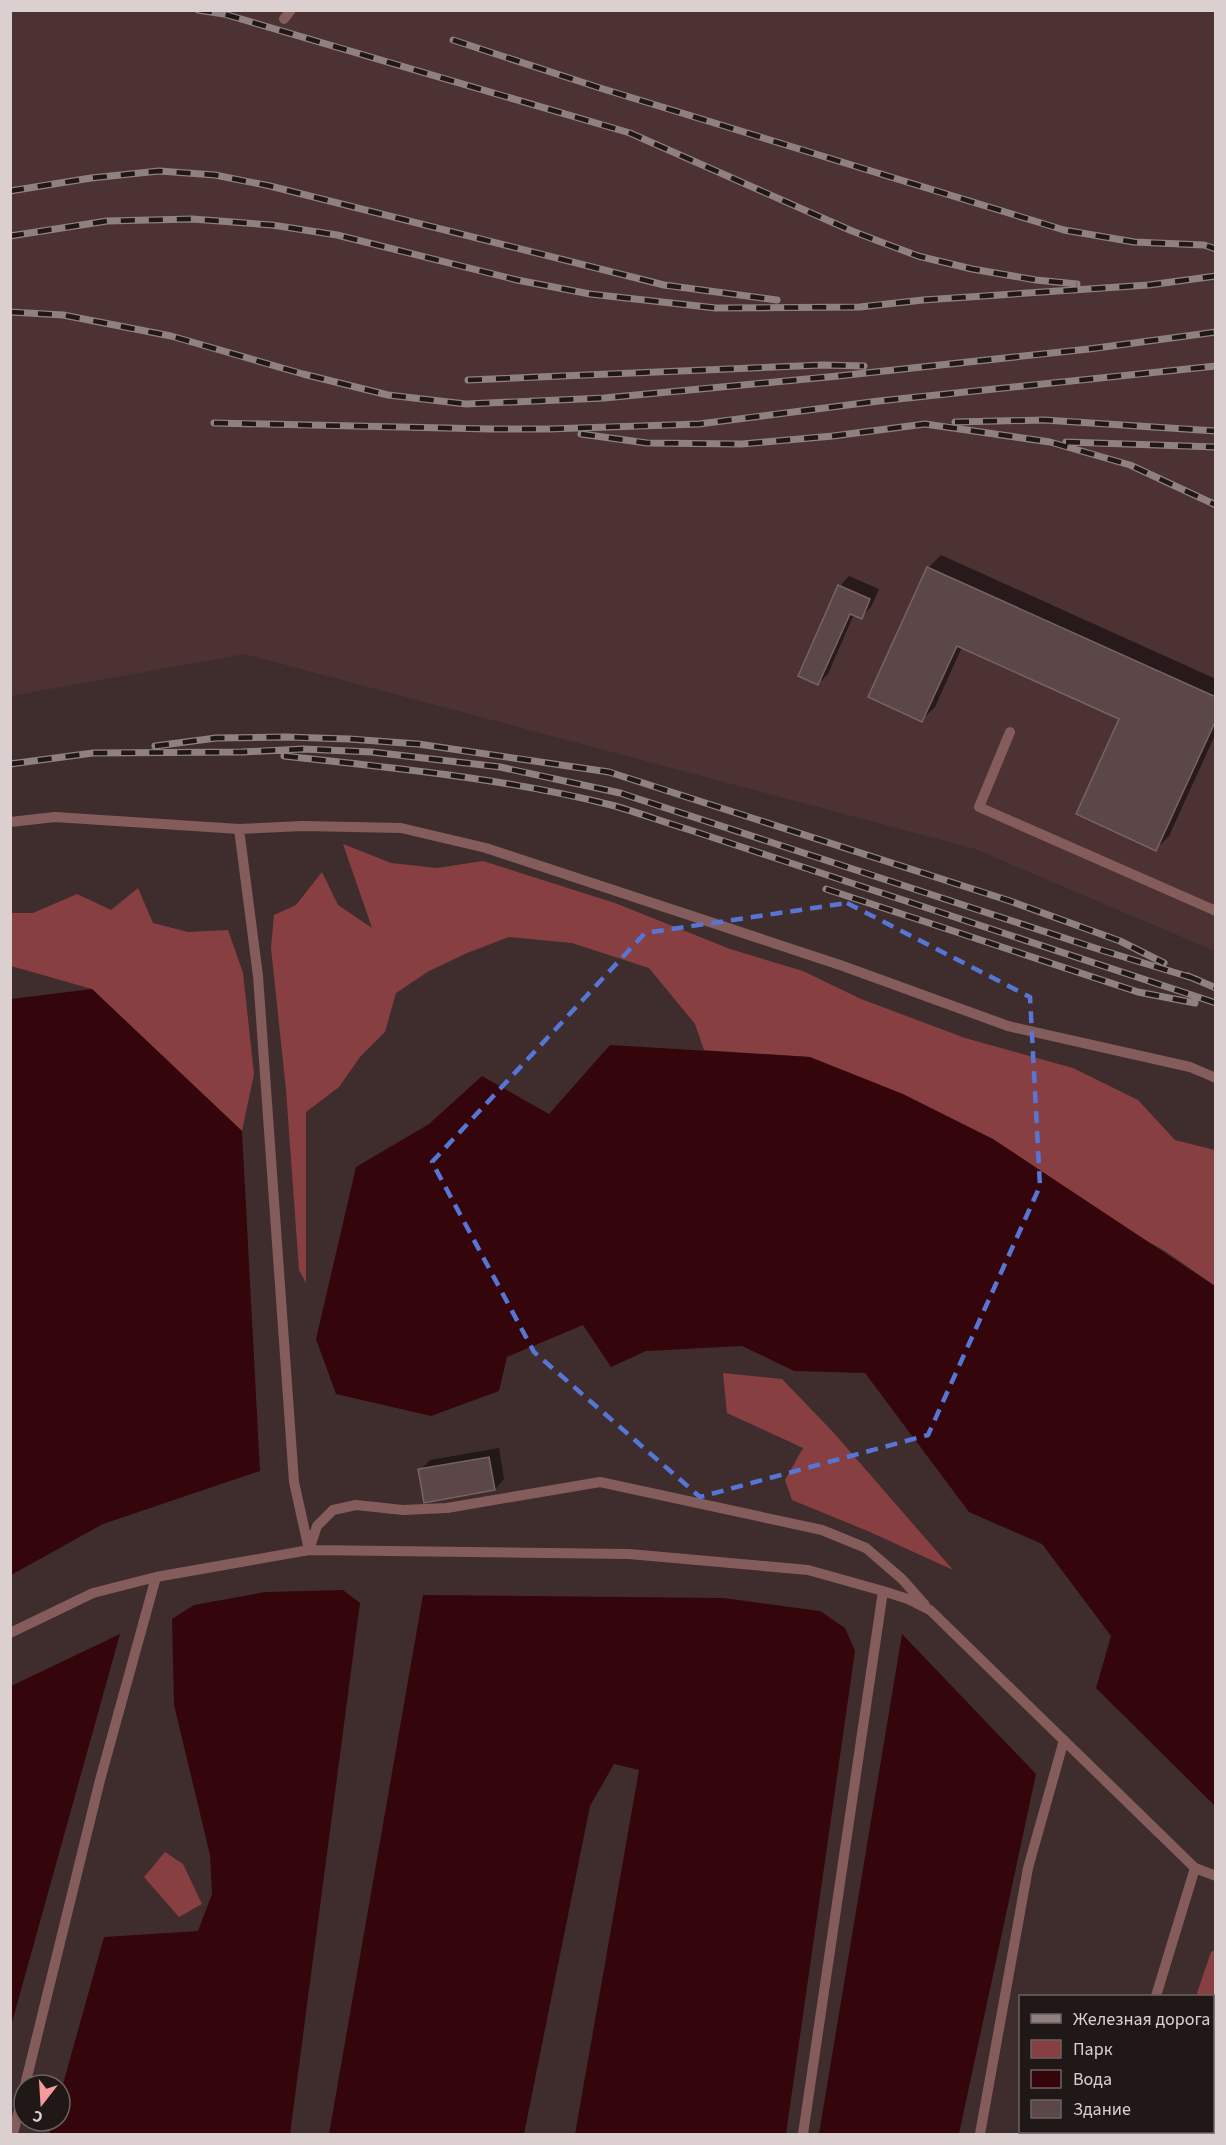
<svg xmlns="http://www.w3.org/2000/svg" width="1226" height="2145" viewBox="0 0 1226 2145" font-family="'Source Sans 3',sans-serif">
<rect width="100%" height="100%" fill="#3f2d2d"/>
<path fill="#4c3232" d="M11,11H1215V951L975,849L245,654L11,696Z"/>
<path fill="#873f42" d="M343,844L391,863L437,868L483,861L615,903L730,949L803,971L861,999L965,1038L1073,1068L1138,1100L1175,1140L1215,1150V1286L1165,1251L810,1057L704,1050L695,1024L649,968L572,943L509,937L467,953L429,971L396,993L385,1032L360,1057L339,1087L306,1112V1283L299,1270L286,1090L271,948L274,915L296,905L322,872L338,905L372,928Z
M138,888L153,923L188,932L228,930L243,973L254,1074L242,1131L92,989L11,966L10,913H33L77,894L111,910Z
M723,1373L782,1379L833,1432L953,1570L870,1532L792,1500L785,1480L803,1448L727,1413Z
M165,1852L183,1864L202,1904L179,1917L144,1877Z
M1215,1950V2134H1150L1151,2132H1212V1996H1196L1211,1952Z"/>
<path fill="#34060b" d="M92,989L242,1131L260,1471L103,1524L11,1575V999Z
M610,1045L810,1057L903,1094L993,1139L1215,1286V1806L1096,1688L1111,1636L1042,1544L969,1512L865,1373L794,1371L742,1346L646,1351L611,1367L583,1325L507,1357L499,1391L431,1416L336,1394L316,1339L356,1167L429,1124L482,1076L549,1114Z
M343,1590L360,1603L290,2134H49L53,2121H60V2095L104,1937L198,1931L212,1894L210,1855L174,1705L172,1619L194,1605L265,1592Z
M423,1595L723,1598L820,1611L845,1628L855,1651L786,2134H575L639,1770L614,1764L590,1806L524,2134H329Z
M120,1634L11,2026V1686Z
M902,1634L1036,1774L959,2134H819Z"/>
<path fill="#0007" d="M941,555L1216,679V733L1169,836L1156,849L1121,719L962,647L935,707L922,720L928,568Z
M849,576L879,589L871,607L861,617L854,614L828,674L818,684L840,586Z
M499,1448L504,1479L495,1489L420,1470L430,1460Z"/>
<path fill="#5b4747" stroke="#786363" stroke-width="1.5" d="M927,567L1216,697V720L1156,851L1076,814L1119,719L957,646L922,722L868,697Z
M838,585L870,599L862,619L850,614L818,685L798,676Z
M489,1457L495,1490L424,1503L418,1469Z"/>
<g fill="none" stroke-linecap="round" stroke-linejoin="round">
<path stroke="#845c5b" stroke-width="10" d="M284,19L291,10
M1010,732L979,807L1216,911
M10,822L55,817L239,829L303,826L401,828L486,848L843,966L1008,1026L1190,1067L1216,1078
M239,829L258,976L294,1482L309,1550
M309,1550L317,1526L333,1510L356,1505L403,1510L447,1508L600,1482L822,1530L866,1548L902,1579L925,1605
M10,1633L93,1593L156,1577L309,1550L629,1554L808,1570L883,1591L908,1599L930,1610L1195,1868L1216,1876
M1156,1996L1195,1868
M13,2134L100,1780L156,1577
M803,2134L883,1591
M980,2134L1028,1868L1064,1740
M1115,2134L1116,2132"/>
<defs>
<path id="rail" d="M198,10L224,14L630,133L852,231L918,256L972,269L1036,280L1077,284
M453,40L600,88L1064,230L1134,242L1204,245L1216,249
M10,191L91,178L159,171L215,175L270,186L664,285L777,300
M10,236L107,221L192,219L272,225L337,235L517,280L590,294L716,308L860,307L923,300L1149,285L1216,276
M10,312L63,315L171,336L303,374L388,395L466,404L604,398L838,376L1089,349L1216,332
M468,380L823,365L864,366
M955,422L1044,420L1216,431
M214,423L490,429H548L699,424L879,401L1216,366
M581,434L647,443L742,444L833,436L925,424L1050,442L1130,465L1216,505
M1066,442L1216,447
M155,746L216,738L286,737L349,739L418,744L609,772L1010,901L1120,941L1164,963
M284,756C393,768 504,778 611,805C637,812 663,822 690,830L1216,1003
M10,764L93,753L242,752L303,749L372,752L500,767L620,793L1101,950L1196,979
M826,889L1138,992L1195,1003
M1188,976L1216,988"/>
</defs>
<use href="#rail" stroke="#908080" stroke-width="7"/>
<use href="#rail" stroke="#201817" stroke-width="4.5" stroke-dasharray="14" stroke-linecap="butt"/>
</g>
<path fill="none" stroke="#5675d5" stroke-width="4.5" stroke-dasharray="12 8" stroke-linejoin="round" d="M847,903L1030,997L1040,1186L928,1435L700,1497L534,1352L432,1162L645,933Z"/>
<rect width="1226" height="2145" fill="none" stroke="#dccfcf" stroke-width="24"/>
<rect x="1019" y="1995" width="195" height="138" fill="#201817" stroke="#6b6161" stroke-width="1.5"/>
<rect x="1031" y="2014" width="30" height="9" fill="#908080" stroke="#6b6161" stroke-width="1.5"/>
<text x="1073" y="2025" font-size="18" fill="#dccfcf">Железная дорога</text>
<rect x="1031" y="2040" width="30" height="18" fill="#873f42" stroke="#6b6161" stroke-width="1.5"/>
<text x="1073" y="2055" font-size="18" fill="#dccfcf">Парк</text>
<rect x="1031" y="2070" width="30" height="18" fill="#34060b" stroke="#6b6161" stroke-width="1.5"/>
<text x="1073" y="2085" font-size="18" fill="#dccfcf">Вода</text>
<rect x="1031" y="2100" width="30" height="18" fill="#5b4747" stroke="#6b6161" stroke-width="1.5"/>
<text x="1073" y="2115" font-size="18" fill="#dccfcf">Здание</text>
<g transform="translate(42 2103) rotate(197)"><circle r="28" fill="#201817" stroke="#6b6161" stroke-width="1.5"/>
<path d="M0-4.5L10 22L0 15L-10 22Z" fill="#f59b9b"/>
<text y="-9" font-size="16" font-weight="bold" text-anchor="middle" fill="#dccfcf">С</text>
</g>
</svg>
